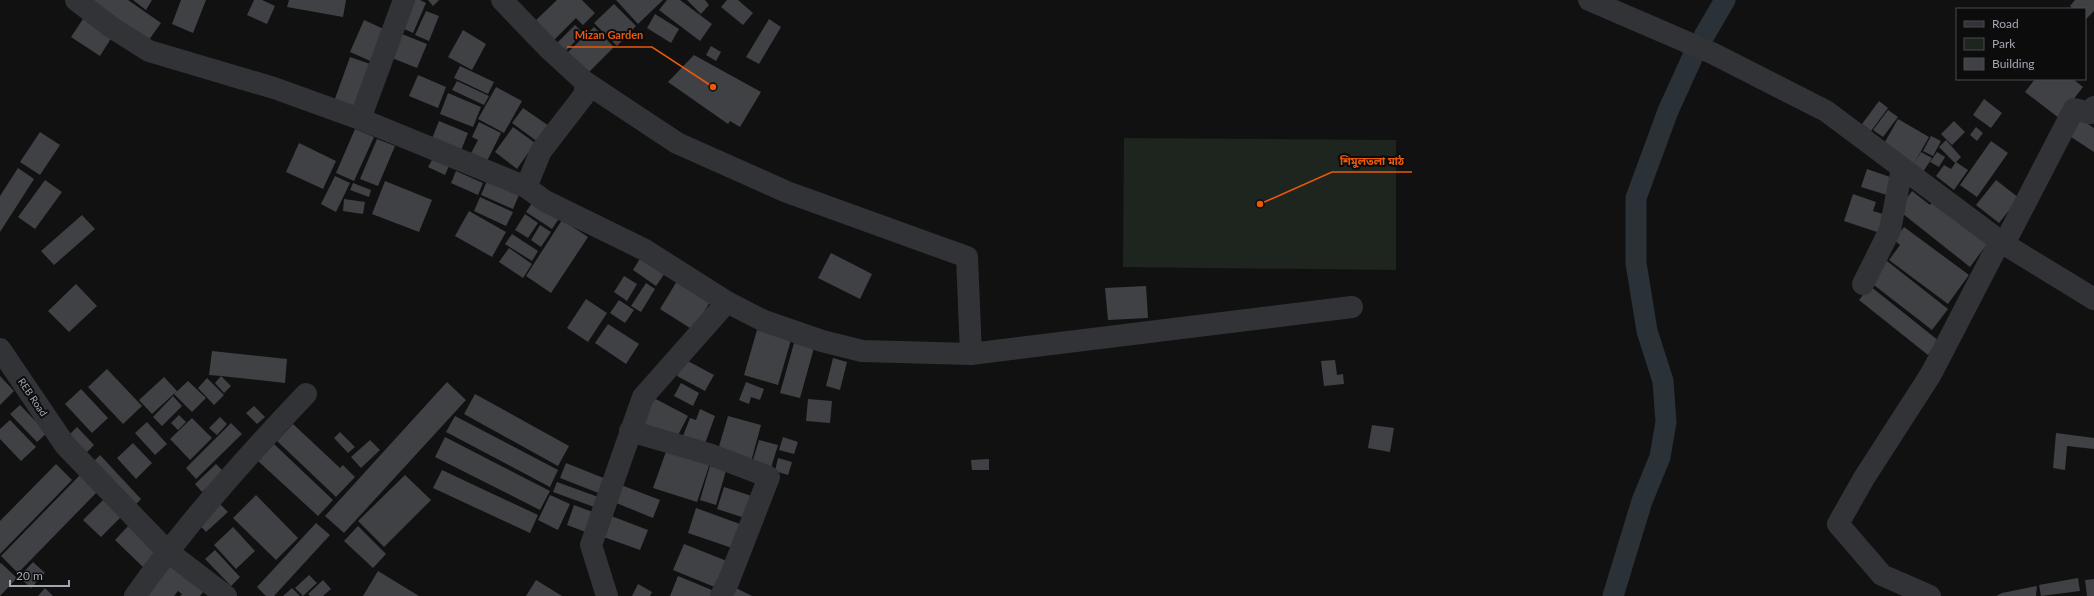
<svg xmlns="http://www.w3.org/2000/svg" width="2094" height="596" viewBox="0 0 2094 596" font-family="Lato,'Noto Sans Bengali',sans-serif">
<rect width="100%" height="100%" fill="#111112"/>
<path fill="#1d251e" d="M1124,138L1396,140V270L1123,267Z"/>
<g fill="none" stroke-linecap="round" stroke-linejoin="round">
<path stroke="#2a3137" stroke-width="21" d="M1704,36L1725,0
M1613,596L1642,501L1660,457L1666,422L1663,381L1647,331L1636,263V198L1668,111L1693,56"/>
</g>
<path fill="#404145" d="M89,0H128L161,23L146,44Z
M133,0H152L146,10Z
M181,0H206L193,33L172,24Z
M254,0H262L275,6L267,24L247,15Z
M289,0H346L343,17L287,7Z
M410,0H420L426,3L413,33L398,26Z
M428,0H439L433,6Z
M557,0H582L595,13L583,25L576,18L552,42L533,23Z
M616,0H663L638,24Z
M667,0H680L712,24L700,41L659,10Z
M687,0H705L709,5L701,14Z
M727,0H738L753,13L743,25L721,7Z
M2075,0H2094V11L2085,20V9H2073L2070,6Z
M614,4L636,26L617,46L594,23Z
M426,11L439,16L429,41L415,35Z
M87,13L115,32L100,56L71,37Z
M655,14L679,29L671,43L647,28Z
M769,19L781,27L759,64L746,57Z
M364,20L388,31L375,63L350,52Z
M575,25L583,33L564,53L556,44Z
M594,27L614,47L587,74L567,53Z
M463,30L486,44L472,70L448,57Z
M397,32L427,44L417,68L387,56Z
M711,46L721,52L716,61L706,55Z
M694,55L761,92L740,127L730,121L728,124L668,82Z
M350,57L376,66L357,116L332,107Z
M460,66L494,82L488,94L454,78Z
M418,75L446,87L438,108L409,96Z
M2035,79H2073L2083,87L2059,118L2025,92Z
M457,81L489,96L484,105L452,90Z
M496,87L522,101L504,133L478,119Z
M448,93L481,107L473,127L440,114Z
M1984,99L2002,113L1991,128L1973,115Z
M1879,101L1888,108L1871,131L1862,124Z
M523,108L549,126L538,142L512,123Z
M1888,110L1898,117L1883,137L1873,130Z
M2079,118L2094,128V152L2068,135Z
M1898,119L1929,137L1913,165L1882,147Z
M439,121L468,133L460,153L431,141Z
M1954,121L1965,132L1952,145L1941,134Z
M479,122L501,133L485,165L469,157L478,140L472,137Z
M513,127L535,143L517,169L495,152Z
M1976,127L1983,133L1977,141L1970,135Z
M355,129L374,137L354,181L336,173Z
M40,132L60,145L40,175L20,162Z
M1931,136L1941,141L1933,156L1923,151Z
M377,139L395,146L378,186L360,179Z
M1946,140L1961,157L1955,163L1939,147Z
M1991,141L2008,153L1977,197L1960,185Z
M299,143L336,161L323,189L286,172Z
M1921,152L1932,158L1923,172L1913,165Z
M1937,152L1945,157L1939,167L1930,162Z
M433,158L449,166L445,175L428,167Z
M1956,162L1968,170L1954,190L1936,176L1944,165L1951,169Z
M18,168L34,179L0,232V196Z
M1867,169L1893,178L1887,195L1861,187Z
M456,171L483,183L478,195L451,183Z
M335,176L350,183L336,212L321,204Z
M45,180L62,192L35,229L18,217Z
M1996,180L2019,198L1999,223L1976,205Z
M385,181L432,200L419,232L372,214Z
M487,181L519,195L513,209L481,195Z
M353,183L371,190L369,197L350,190Z
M1912,191L1930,205L1933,201L1987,244L1970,267L1898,210Z
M1853,194L1876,202L1873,211L1886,215L1880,233L1844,221Z
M480,197L513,212L506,226L474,211Z
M344,199L365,202L363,214L343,211Z
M534,200L560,217L552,229L526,212Z
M469,211L506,232L492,257L455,236Z
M525,214L538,223L528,238L515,230Z
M82,215L95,229L54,265L41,251Z
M562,220L588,237L551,293L526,276Z
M540,225L551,232L541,247L531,240Z
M1904,227L1969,275L1948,304L1889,260L1900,245L1894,240Z
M512,234L538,251L532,261L505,244Z
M509,248L532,264L523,278L499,262Z
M831,253L872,274L860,299L818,278Z
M641,257L665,273L656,286L633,270Z
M1887,261L1948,309L1932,330L1870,282Z
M624,276L637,284L627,301L614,292Z
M677,281L710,302L693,330L660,309Z
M646,283L655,289L641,312L631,306Z
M76,284L97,306L69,332L48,311Z
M1146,286L1148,318L1108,320L1105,288Z
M1870,286L1939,341L1928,355L1859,300Z
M586,299L607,313L588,342L567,328Z
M619,300L634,310L625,323L610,313Z
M608,324L639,344L626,364L595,343Z
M757,330L791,340L778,385L744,375Z
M794,343L814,348L800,398L780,393Z
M212,351L287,359L285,383L221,376L231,386L224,393L215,383L221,376L209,375Z
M833,358L847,362L840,390L826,386Z
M686,360L714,375L705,391L677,376Z
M1335,360L1337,375L1343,374L1344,384L1324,386L1321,361Z
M107,369L142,406L123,424L88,387Z
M0,376L14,391L0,405Z
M164,377L177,391L152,414L139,400Z
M207,378L224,395L214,405L198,388Z
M188,381L206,398L192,412L174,394Z
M447,382L466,400L344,533L325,516Z
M746,382L764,389L760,400L751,397L749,404L739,400Z
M681,383L699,393L693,406L674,396Z
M81,389L108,418L92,433L65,404Z
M475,394L569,446L558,466L464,414Z
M173,396L182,406L162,426L153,417Z
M652,397L688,416L674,443L638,425Z
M808,399L832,401L830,423L806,421Z
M20,405L47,433L37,442L10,414Z
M254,406L265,417L257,424L246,413Z
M700,409L715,416L703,449L681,441L690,418L696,420Z
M179,415L186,422L178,430L171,423Z
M455,416L558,470L550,487L446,432Z
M728,416L761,425L751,462L717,453Z
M220,417L227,424L217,435L209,428Z
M192,418L212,438L190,460L170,439Z
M10,420L36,447L21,461L0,439V429Z
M147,422L167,444L155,455L135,433Z
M231,423L242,434L196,479L186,468Z
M293,424L340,468L343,465L355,477L336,497L277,441Z
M1372,425L1394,428L1390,452L1368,448Z
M77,427L94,445L85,454L68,436Z
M340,432L355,447L348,453L334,438Z
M2056,433L2094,438V449L2067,446L2065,470L2053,468Z
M445,437L550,491L540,510L435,457Z
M783,437L798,442L794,454L779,450Z
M370,440L380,450L361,468L351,457Z
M759,440L778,445L771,468L752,463Z
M133,443L152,463L136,479L117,458Z
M274,444L333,500L318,516L258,461Z
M668,446L711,460L697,502L653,488Z
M100,455L141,499L132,508L91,464Z
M778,458L792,462L788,475L775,471Z
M712,459L728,464L716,505L700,500Z
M989,459V470H972L971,460Z
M566,463L606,479L601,494L560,478Z
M56,464L72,480L0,554V521Z
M216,464L224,472L202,492L195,484Z
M442,470L538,515L530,533L433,488Z
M80,475L97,492L18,573L1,556Z
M405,475L431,500L384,547L358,521Z
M557,482L601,498L597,508L553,492Z
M616,483L660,500L653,518L609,500Z
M724,487L755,497L748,519L717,509Z
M256,495L298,538L276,560L233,518Z
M550,495L570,504L558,530L538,520Z
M103,500L121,517L101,537L83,520Z
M218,502L228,512L206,532L197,522Z
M574,505L598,514L591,534L567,525Z
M696,508L740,524L732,548L688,533Z
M606,514L648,530L640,550L598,535Z
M316,523L330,535L274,596H266L257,587Z
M130,524L158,551L143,567L115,540Z
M358,526L386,554L373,568L344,541Z
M233,527L255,551L236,569L214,545Z
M684,544L727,561L717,588L673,570Z
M215,550L240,577L231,586L205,559Z
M33,562L45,573L31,588L19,577Z
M1,563L17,578L0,596V564Z
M169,566L204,591L200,596H180L182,594L178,591L174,596H147Z
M378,571L419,596H363Z
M309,575L317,583L303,596L295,588Z
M678,576L719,593L717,596H670Z
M2078,578L2080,591L2041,596L2039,585Z
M2094,579V596H2087L2085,580Z
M323,580L331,589L323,596H310L308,594Z
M536,580L562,596H526Z
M638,584L652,592L650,596H632Z
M2037,586L2036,596H1996L2002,593Z
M734,587L752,596H730Z
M45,588L53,596H38Z
M292,588L300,596H283Z"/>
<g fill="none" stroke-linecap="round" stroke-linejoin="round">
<path stroke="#323337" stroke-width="22" d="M76,0L111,27L149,51L274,88L360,119L526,187L545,201L645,250L727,302L764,321L822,341L862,351L971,354L1352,307
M502,0L548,48L585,82L677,143L787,192L967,257L971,354
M1589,0L1712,53L1826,111L2004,244L2094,299
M360,119L404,0
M526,187L541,151L585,94V82
M2004,244L2074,109L2090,113L2094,107
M1863,284L1890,230L1902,168
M0,349L65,445L167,551L226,596
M630,431L709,454L769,477L729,580L721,596
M135,596C186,524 245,458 306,394
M607,596L591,545L643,397L727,302
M1930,596L1882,575L1838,524L1864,478L1931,374L2000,241"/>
</g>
<g text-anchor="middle" stroke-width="4" stroke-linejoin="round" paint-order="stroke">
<g font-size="10" fill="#a3a7b3" stroke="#0c0c0d">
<text transform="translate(33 397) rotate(56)" y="4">REB Road</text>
</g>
</g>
<path fill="none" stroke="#e8590c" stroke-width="1.5" d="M713 87L652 47H567M1260 204L1332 172H1412"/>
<g fill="#e8590c" stroke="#0c0c0d" stroke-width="1.5">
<circle cx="713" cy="87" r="4"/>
<circle cx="1260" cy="204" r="4"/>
</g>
<g font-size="11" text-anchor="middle" font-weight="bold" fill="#e8590c" stroke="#0c0c0d" stroke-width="4" stroke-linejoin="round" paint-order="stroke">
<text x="609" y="39">Mizan Garden</text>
<text x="1372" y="165">শিমুলতলা মাঠ</text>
</g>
<rect x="1956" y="8" width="130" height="72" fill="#0c0c0d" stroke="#484a4f"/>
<rect x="1964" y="21" width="20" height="6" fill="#323337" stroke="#484a4f"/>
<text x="1992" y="28" font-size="12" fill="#a3a7b3">Road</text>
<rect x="1964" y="38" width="20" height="12" fill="#1d251e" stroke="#484a4f"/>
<text x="1992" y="48" font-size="12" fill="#a3a7b3">Park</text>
<rect x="1964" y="58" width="20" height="12" fill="#404145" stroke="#484a4f"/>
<text x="1992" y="68" font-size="12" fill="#a3a7b3">Building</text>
<path d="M10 580v6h59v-6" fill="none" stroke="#a3a7b3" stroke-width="2"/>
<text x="16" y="580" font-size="12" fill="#a3a7b3" stroke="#0c0c0d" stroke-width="3" paint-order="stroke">20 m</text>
</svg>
